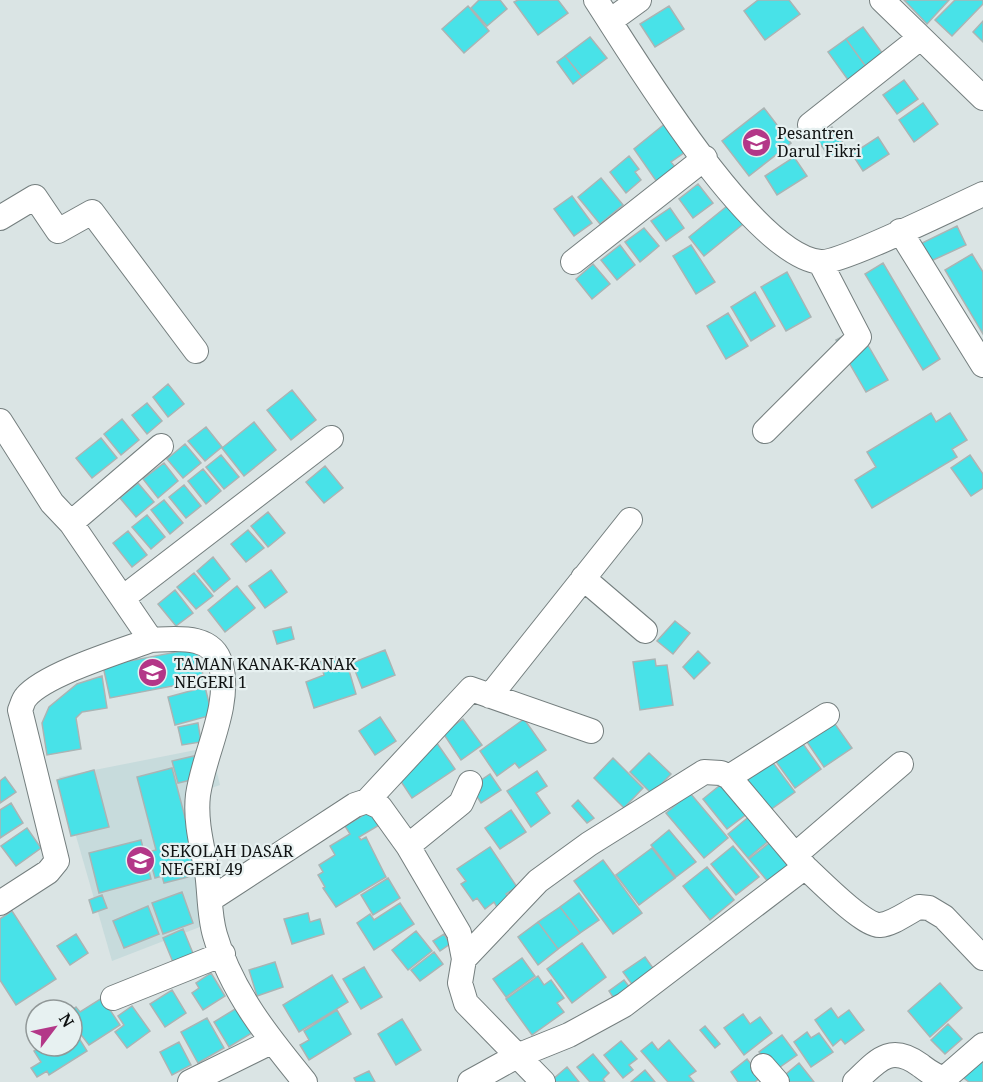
<svg xmlns="http://www.w3.org/2000/svg" width="983" height="1082" viewBox="0 0 983 1082" font-family="'Noto Serif',serif">
<rect width="100%" height="100%" fill="#dae4e4"/>
<path fill="#c7dbdc" d="M211,747L220,785L191,795L205,925L112,961L59,777Z"/>
<path fill="#48e2e8" stroke="#aab4b4" stroke-width="1.5" d="M479,0H500L507,9L487,26L471,8Z
M518,0H558L568,13L538,35L514,2Z
M758,0H789L800,14L765,40L744,11Z
M904,0H949L927,24Z
M955,0H983V4L952,36L935,20Z
M468,6L489,31L464,53L442,29Z
M669,6L684,29L655,47L640,24Z
M983,21V42L973,32Z
M863,27L886,58L869,71L846,39Z
M590,37L607,58L582,77L565,56Z
M846,39L869,71L851,84L828,52Z
M565,56L582,77L573,84L557,62Z
M904,80L918,99L897,114L883,95Z
M923,103L938,124L914,142L899,120Z
M764,108L791,143L749,176L722,141Z
M667,122L688,150L671,162L676,168L657,182L634,149Z
M832,127L846,147L830,158L816,138Z
M878,137L889,154L863,171L852,154Z
M629,156L639,169L635,172L641,180L626,193L610,172Z
M794,157L807,176L777,195L765,176Z
M601,178L623,205L600,224L578,197Z
M698,184L713,203L693,218L679,199Z
M572,196L592,223L574,236L554,209Z
M732,202L747,221L704,256L689,237Z
M670,208L684,228L666,241L651,221Z
M957,226L966,245L931,261L922,243Z
M644,228L659,246L640,262L625,242Z
M620,245L635,265L617,280L601,260Z
M691,245L715,282L696,294L673,256Z
M972,254L983,272V334L945,270Z
M883,263L940,359L923,370L865,274Z
M593,264L610,284L592,299L576,279Z
M787,272L811,317L786,331L761,287Z
M755,292L775,326L751,341L731,307Z
M728,313L748,346L726,359L707,326Z
M858,328L888,380L866,392L836,340Z
M168,384L184,404L168,417L153,397Z
M292,390L316,420L291,440L267,410Z
M147,403L162,421L147,434L132,415Z
M931,413L936,422L950,413L967,440L952,449L957,457L872,508L855,480L876,467L867,452Z
M122,419L139,440L121,455L104,434Z
M254,422L276,450L244,476L222,448Z
M206,427L222,447L205,461L188,441Z
M101,438L117,458L92,478L76,458Z
M185,444L201,463L183,478L167,459Z
M221,455L239,477L224,489L206,467Z
M970,455L983,474V488L971,496L951,468Z
M164,463L178,481L158,498L143,479Z
M325,466L343,488L324,503L306,482Z
M203,469L221,491L206,504L188,481Z
M138,483L154,502L136,517L120,498Z
M184,485L201,506L186,518L169,497Z
M164,500L183,523L170,534L151,510Z
M268,512L285,533L268,547L251,526Z
M147,515L165,537L151,549L132,527Z
M248,530L264,548L246,562L231,544Z
M128,531L147,555L132,567L113,543Z
M213,557L230,579L214,592L197,571Z
M271,570L287,592L265,608L249,586Z
M194,573L213,596L196,609L177,587Z
M237,586L255,608L225,632L208,610Z
M175,590L193,613L176,626L158,604Z
M675,621L690,633L673,654L657,641Z
M291,627L294,639L277,644L273,631Z
M197,648L204,680L110,698L103,666Z
M385,650L395,675L362,688L352,663Z
M698,651L710,663L694,679L683,667Z
M335,657L339,670L348,667L356,694L314,708L306,682L324,675L320,662Z
M655,659L656,666L667,665L673,705L640,710L633,662Z
M102,676L107,708L82,712L76,718L81,749L47,755L42,723L49,707L77,684Z
M205,687L212,715L175,725L168,697Z
M380,717L396,741L375,755L359,731Z
M830,717L852,748L824,767L803,736Z
M463,719L482,745L461,760L443,733Z
M524,719L546,750L519,768L515,763L497,776L480,751Z
M198,723L201,742L182,745L178,727Z
M798,737L821,769L795,788L772,756Z
M434,739L455,769L412,798L398,777L422,760L416,751Z
M649,753L671,774L652,794L630,772Z
M194,756L200,778L178,783L172,761Z
M613,758L643,788L624,808L594,778Z
M771,760L795,792L766,813L743,781Z
M172,768L200,874L164,883L162,876L155,878L148,852L156,850L137,777Z
M94,770L109,827L71,836L57,780Z
M537,771L547,786L536,793L550,813L531,827L507,791Z
M490,774L501,790L481,803L471,787Z
M5,777L16,792L0,803V781Z
M724,782L748,813L727,829L703,799Z
M690,793L728,838L704,858L666,813Z
M578,800L594,818L587,823L572,806Z
M11,803L23,823L0,838V810Z
M372,810L381,824L359,837L361,840L366,837L386,877L336,907L323,888L325,887L318,875L323,872L319,865L335,855L330,846L350,834L345,826Z
M511,810L526,832L500,849L485,828Z
M751,815L771,839L748,858L728,834Z
M27,828L41,848L16,866L1,846Z
M669,830L696,862L676,877L651,845Z
M141,840L151,879L99,893L89,853Z
M773,840L793,865L770,884L749,859Z
M733,846L759,877L736,895L711,864Z
M490,847L517,887L506,894L511,901L498,909L494,902L485,909L477,898L473,901L461,884L466,881L457,869Z
M652,848L675,878L639,905L616,875Z
M603,860L642,913L613,934L574,881Z
M707,867L734,900L710,920L683,886Z
M388,878L400,898L373,915L361,895Z
M182,892L193,923L163,934L152,903Z
M579,893L599,920L580,933L560,907Z
M102,895L107,908L93,913L89,900Z
M400,903L414,924L374,950L357,923L370,914L374,920Z
M148,906L159,934L124,948L113,921Z
M560,907L580,933L558,949L538,922Z
M12,911L56,979L16,1005L0,980V919Z
M308,913L310,922L320,919L324,934L292,944L284,919Z
M538,922L558,949L538,965L518,937Z
M183,929L195,958L175,967L163,938Z
M416,931L432,951L408,970L392,950Z
M76,934L88,953L70,965L57,946Z
M444,934L450,944L440,951L433,941Z
M582,943L606,977L572,1003L547,969Z
M434,952L443,964L420,981L411,970Z
M645,957L658,975L636,990L623,972Z
M522,958L535,976L506,997L493,979Z
M275,962L283,987L257,996L249,970Z
M364,967L382,997L361,1009L343,979Z
M211,973L225,996L203,1010L192,993L199,988L196,983Z
M332,975L348,1002L299,1032L283,1005Z
M538,976L544,985L551,980L564,998L557,1003L564,1012L532,1035L506,999Z
M624,980L634,993L618,1005L609,991Z
M940,983L962,1008L930,1037L908,1011Z
M172,990L186,1013L165,1027L150,1004Z
M102,998L120,1025L89,1045L72,1023V1010L76,1007L80,1012Z
M132,1006L150,1031L127,1048L115,1032L124,1025L118,1016Z
M240,1006L255,1031L229,1047L214,1022Z
M831,1008L838,1018L849,1010L864,1030L845,1044L841,1039L833,1046L815,1020Z
M337,1010L351,1034L309,1060L300,1045L309,1040L304,1031Z
M743,1014L750,1024L760,1017L772,1033L744,1055L724,1028Z
M207,1018L224,1048L198,1063L181,1032Z
M402,1019L421,1050L396,1065L378,1034Z
M948,1024L962,1039L945,1054L931,1040Z
M705,1026L720,1044L715,1048L700,1030Z
M72,1027L87,1051L49,1075L47,1071L37,1077L31,1068L41,1062L34,1051L41,1046H72Z
M807,1032L811,1038L819,1033L833,1052L811,1067L794,1042Z
M782,1035L797,1055L773,1072L759,1052Z
M669,1040L696,1071L689,1076L694,1082H668L641,1051L652,1042L658,1050Z
M621,1041L637,1059L629,1065L633,1070L623,1078L604,1055Z
M179,1042L191,1065L172,1075L160,1052Z
M983,1051V1082H969L961,1076Z
M593,1054L609,1073L603,1079L605,1082H590L577,1067Z
M747,1059L761,1077L755,1082H738L731,1072Z
M799,1063L814,1082H783L780,1079Z
M567,1067L579,1082H553L552,1080Z
M645,1070L655,1082H631Z
M369,1071L375,1082H356L354,1078Z"/>
<g fill="none" stroke-linecap="round" stroke-linejoin="round">
<defs>
<path id="street" d="M596,0C634,58 751,254 820,262C839,264 957,206 983,194
M882,0L983,98
M610,21L639,0
M810,125L920,38
M0,218L35,197L58,231L92,212L196,351
M900,231L983,365
M573,262L705,158
M0,421L52,503L71,523L151,640C121,651 45,674 26,697C23,700 22,706 20,710L57,861L48,872L0,903
M765,431L859,337L820,262
M71,523L161,446
M583,578L645,631
M124,597L331,438
M151,640C175,639 213,633 221,665C231,707 204,753 198,795C195,821 202,846 207,872C210,892 209,915 215,935C231,991 268,1037 305,1082
M490,696L630,520
M729,777L827,715
M367,801L471,689L591,731
M408,846L461,803L470,783
M795,855L901,764
M211,899L355,805L367,801L380,807L408,846L459,933L464,959L460,983L466,1003L543,1082
M464,959L538,881L589,844L704,772L721,773L729,777L805,867
M113,998L223,954
M763,1066L777,1082
M190,1082L271,1042
M470,1082L517,1056L569,1035L624,1005L805,867C818,879 865,927 880,925C893,924 908,912 919,907L929,908L944,917L983,958
M855,1082C877,1061 890,1043 920,1065C928,1071 935,1077 945,1078L983,1045"/>
</defs>
<use href="#street" stroke="#747e7e" stroke-width="26"/>
<use href="#street" stroke="#fff" stroke-width="24"/>
</g>
<defs>
<symbol id="school-disc" viewBox="-11 -11 22 22"><circle r="9.5" fill="#b33788" stroke="#e7f1f1"/><path d="M0-5L7-2L0 1L-7-2ZM-4 1L0 2.5L4 1V4Q0 6-4 4Z" fill="#fff"/></symbol>
</defs>
<g fill-rule="evenodd">
<use href="#school-disc" x="740" y="126" width="33" height="33"/>
<use href="#school-disc" x="136" y="656" width="33" height="33"/>
<use href="#school-disc" x="124" y="844" width="33" height="33"/>
</g>
<g text-anchor="middle" stroke-width="4.5" stroke-linejoin="round" paint-order="stroke">
<g font-size="16" fill="#0f1212" stroke="#e7f1f1" text-anchor="start">
<text x="777" y="139">Pesantren<tspan x="777" dy="18">Darul Fikri</tspan></text>
<text x="174" y="670">TAMAN KANAK-KANAK<tspan x="174" dy="18">NEGERI 1</tspan></text>
<text x="161" y="857">SEKOLAH DASAR<tspan x="161" dy="18">NEGERI 49</tspan></text>
</g>
</g>
<g transform="translate(54 1028) rotate(58)"><circle r="28" fill="#e7f1f1" stroke="#919898" stroke-width="1.5"/>
<path d="M0-4.5L10 22L0 15L-10 22Z" fill="#b33788"/>
<text y="-9" font-size="16" font-weight="bold" text-anchor="middle" fill="#0f1212">N</text>
</g>
</svg>
